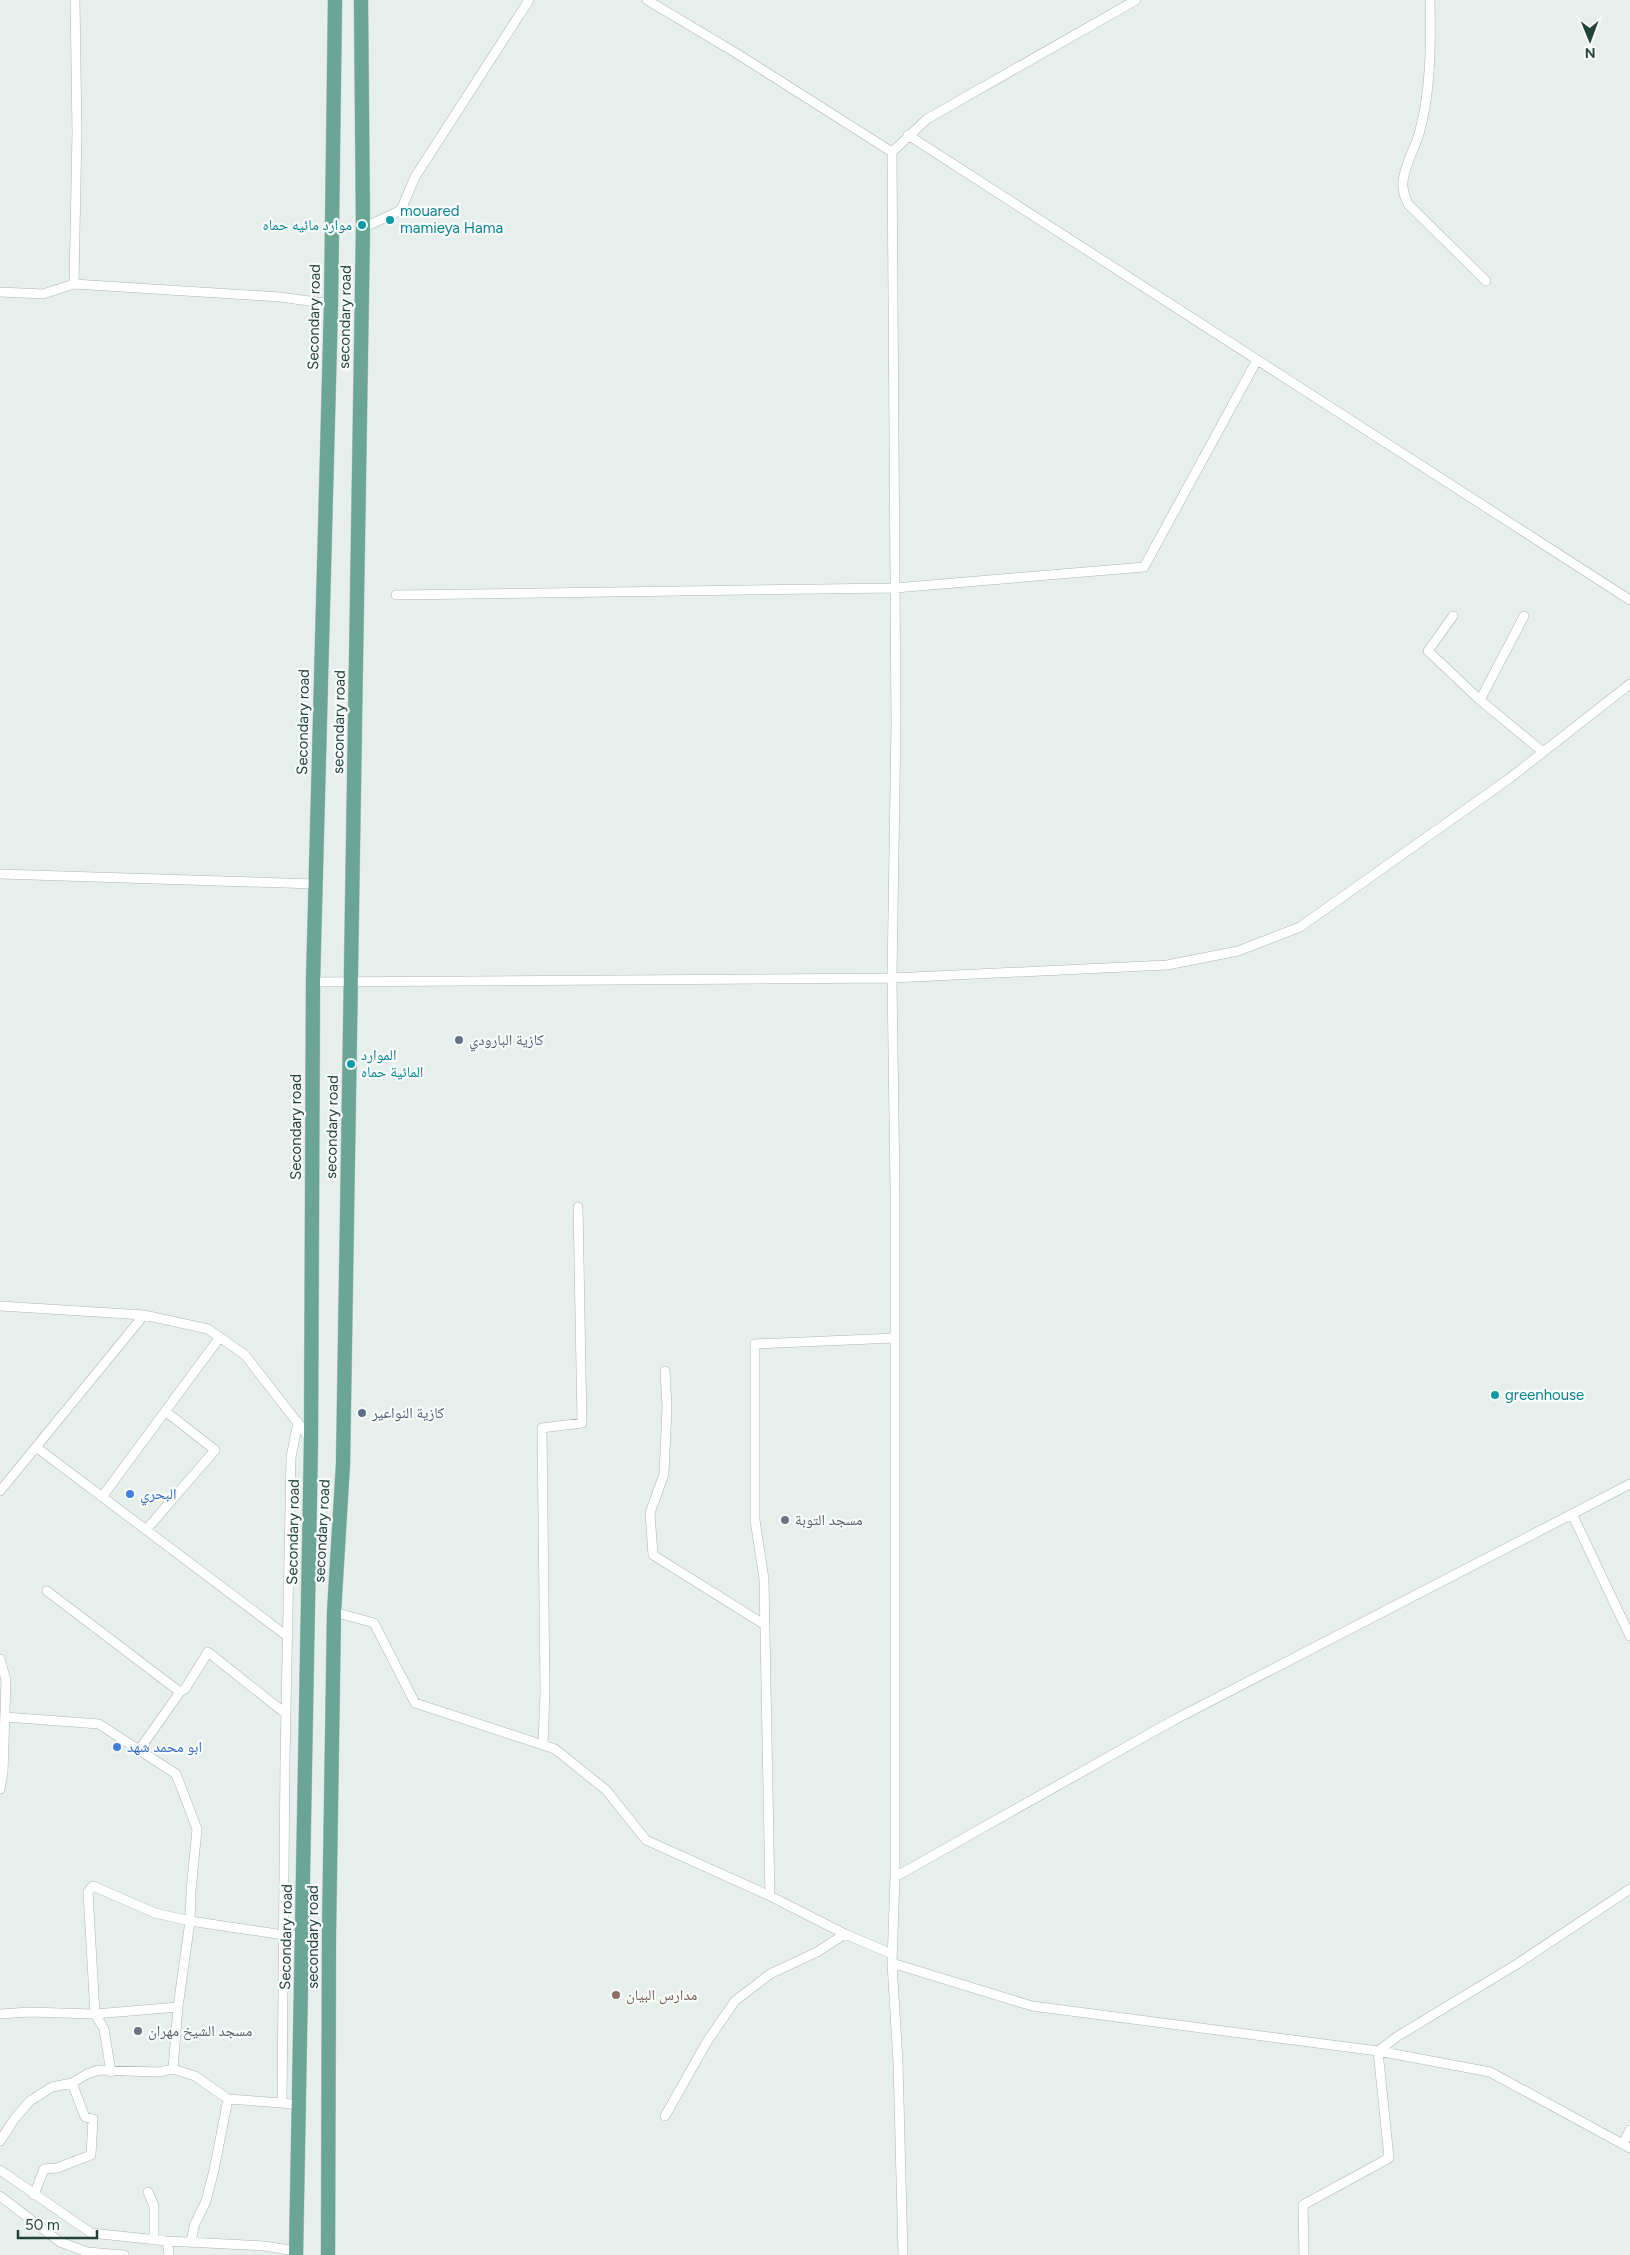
<svg xmlns="http://www.w3.org/2000/svg" width="1630" height="2255" viewBox="0 0 1630 2255" font-family="Figtree,'Noto Naskh Arabic',sans-serif">
<rect width="100%" height="100%" fill="#e6efeb"/>
<g fill="none" stroke-linecap="round" stroke-linejoin="round">
<defs>
<path id="minor" d="M75,0L77,132L74,284L280,297L331,304
M647,0L736,53L892,152L927,119L1136,0
M1430,0C1431,43 1431,92 1419,134C1414,150 1404,166 1403,182C1402,190 1405,197 1408,204L1486,281
M908,135L1630,600
M892,152L896,724L892,978L895,1188V1877L892,1963L898,2062L903,2255
M363,228L401,210L415,177L529,0
M0,292L43,294L74,284
M396,595L895,588L1144,567L1257,360
M1453,616L1428,651L1480,700
M1524,616L1480,700L1543,752
M0,874L315,884
M313,982L892,978L1167,965L1238,951L1300,927L1510,778L1630,684
M0,1306L144,1315L208,1329L245,1355L311,1440
M665,1371L667,1407L664,1474L650,1513L653,1555L765,1625
M298,1422L291,1457L285,1761L282,2103L300,2105
M36,1447L287,1636
M0,1491L144,1315
M102,1497L220,1337
M1572,1514L1630,1636
M146,1530L215,1450L165,1411
M47,1591L180,1692
M334,1612L374,1623L415,1703L555,1749L606,1790L646,1840L770,1896L845,1934L892,1954
M0,1659L6,1680L3,1773L0,1789
M5,1717L99,1724L176,1774L197,1829L191,1891L190,1921L284,1935L303,1936
M543,1745L545,1691L542,1428L582,1423L578,1207
M139,1750L180,1692L185,1689L208,1652L286,1714
M895,1877L1174,1720L1630,1484
M770,1896L764,1579L755,1520V1344L895,1338
M892,1963L1032,2006L1378,2051L1398,2036L1517,1964L1630,1889
M0,2014L30,2012L93,2014H95L178,2007L190,1921L155,1913L93,1886L88,1892L95,2014L104,2029L111,2072
M173,2069L178,2007
M665,2116L708,2040L735,2001L770,1974L817,1952L845,1934
M0,2141L15,2118L30,2101L52,2087L72,2083L87,2074L99,2070L158,2072L173,2069L195,2076L228,2099L282,2103
M1623,2144L1630,2130
M0,2170L91,2233L167,2241L264,2246L296,2251
M148,2192L154,2206V2240
M34,2195L44,2169L57,2168L91,2155L93,2119L85,2117L72,2083
M0,2196L60,2242L87,2252L124,2255
M167,2241L169,2255
M191,2242L194,2226L206,2201L214,2170L228,2099
M1304,2255L1303,2205L1389,2158L1378,2051L1490,2072L1630,2148"/>
<path id="primary" d="M296,2255L311,1440L313,982L331,304L335,0
M328,2255L329,1934L334,1612L343,1464L363,228L361,0"/>
</defs>
<use href="#minor" stroke="#a8b8b2" stroke-width="10"/>
<use href="#primary" stroke="#c2cac8" stroke-width="15"/>
<use href="#minor" stroke="#fff" stroke-width="9"/>
<use href="#primary" stroke="#6aa596" stroke-width="14"/>
</g>
<g fill="#0f9aa8" stroke="#f7fbf9" stroke-width="2">
<circle cx="390" cy="220" r="5"/>
<circle cx="362" cy="225" r="5"/>
<circle cx="351" cy="1064" r="5"/>
<circle cx="1495" cy="1395" r="5"/>
</g>
<g fill="#5c6f8a" stroke="#f7fbf9" stroke-width="2">
<circle cx="459" cy="1040" r="5"/>
<circle cx="362" cy="1413" r="5"/>
</g>
<g fill="#3f7fe0" stroke="#f7fbf9" stroke-width="2">
<circle cx="130" cy="1494" r="5"/>
<circle cx="117" cy="1747" r="5"/>
</g>
<g fill="#6b7280" stroke="#f7fbf9" stroke-width="2">
<circle cx="785" cy="1520" r="5"/>
<circle cx="138" cy="2031" r="5"/>
</g>
<circle fill="#8d6e63" stroke="#f7fbf9" stroke-width="2" cx="616" cy="1995" r="5"/>
<g text-anchor="middle" stroke-width="4.5" stroke-linejoin="round" paint-order="stroke">
<g font-size="15" fill="#0d838f" stroke="#f7fbf9" text-anchor="start">
<text x="400" y="216">mouared<tspan x="400" dy="17">mamieya Hama</tspan></text>
<text x="352" y="230" text-anchor="end">موارد مائيه حماه</text>
<text x="361" y="1060">الموارد<tspan x="361" dy="17">المائية حماه</tspan></text>
<text x="1505" y="1400">greenhouse</text>
</g>
<g font-size="15" fill="#24423a" stroke="#f7fbf9">
<text transform="translate(314 317) rotate(-89)" y="5">Secondary road</text>
<text transform="translate(345 317) rotate(-89)" y="5">secondary road</text>
<text transform="translate(303 722) rotate(-89)" y="5">Secondary road</text>
<text transform="translate(339 722) rotate(-89)" y="5">secondary road</text>
<text transform="translate(296 1127) rotate(-90)" y="5">Secondary road</text>
<text transform="translate(332 1127) rotate(-89)" y="5">secondary road</text>
<text transform="translate(322 1531) rotate(-87)" y="5">secondary road</text>
<text transform="translate(293 1532) rotate(-89)" y="5">Secondary road</text>
<text transform="translate(286 1937) rotate(-89)" y="5">Secondary road</text>
<text transform="translate(313 1937) rotate(-90)" y="5">secondary road</text>
</g>
<g font-size="15" fill="#4e5e75" stroke="#f7fbf9" text-anchor="start">
<text x="469" y="1045">كازية البارودي</text>
<text x="372" y="1418">كازية النواعير</text>
</g>
<g font-size="15" fill="#366cbe" stroke="#f7fbf9" text-anchor="start">
<text x="140" y="1499">البحري</text>
<text x="127" y="1752">ابو محمد شهد</text>
</g>
<g font-size="15" fill="#5b616d" stroke="#f7fbf9" text-anchor="start">
<text x="795" y="1525">مسجد التوبة</text>
<text x="148" y="2036">مسجد الشيخ مهران</text>
</g>
<g font-size="15" fill="#785e54" stroke="#f7fbf9" text-anchor="start">
<text x="626" y="2000">مدارس البيان</text>
</g>
</g>
<g transform="translate(1590 40) rotate(179)" stroke="#f7fbf9" stroke-width="4" paint-order="stroke">
<path d="M0-4L9 19L0 12L-9 19Z" fill="#24423a"/>
<text y="-8" font-size="14" font-weight="bold" text-anchor="middle" fill="#24423a">N</text>
</g>
<path d="M18 2230v8h79v-8" fill="none" stroke="#24423a" stroke-width="2.5"/>
<text x="25" y="2230" font-size="15" fill="#24423a" stroke="#f7fbf9" stroke-width="4" paint-order="stroke">50 m</text>
</svg>
